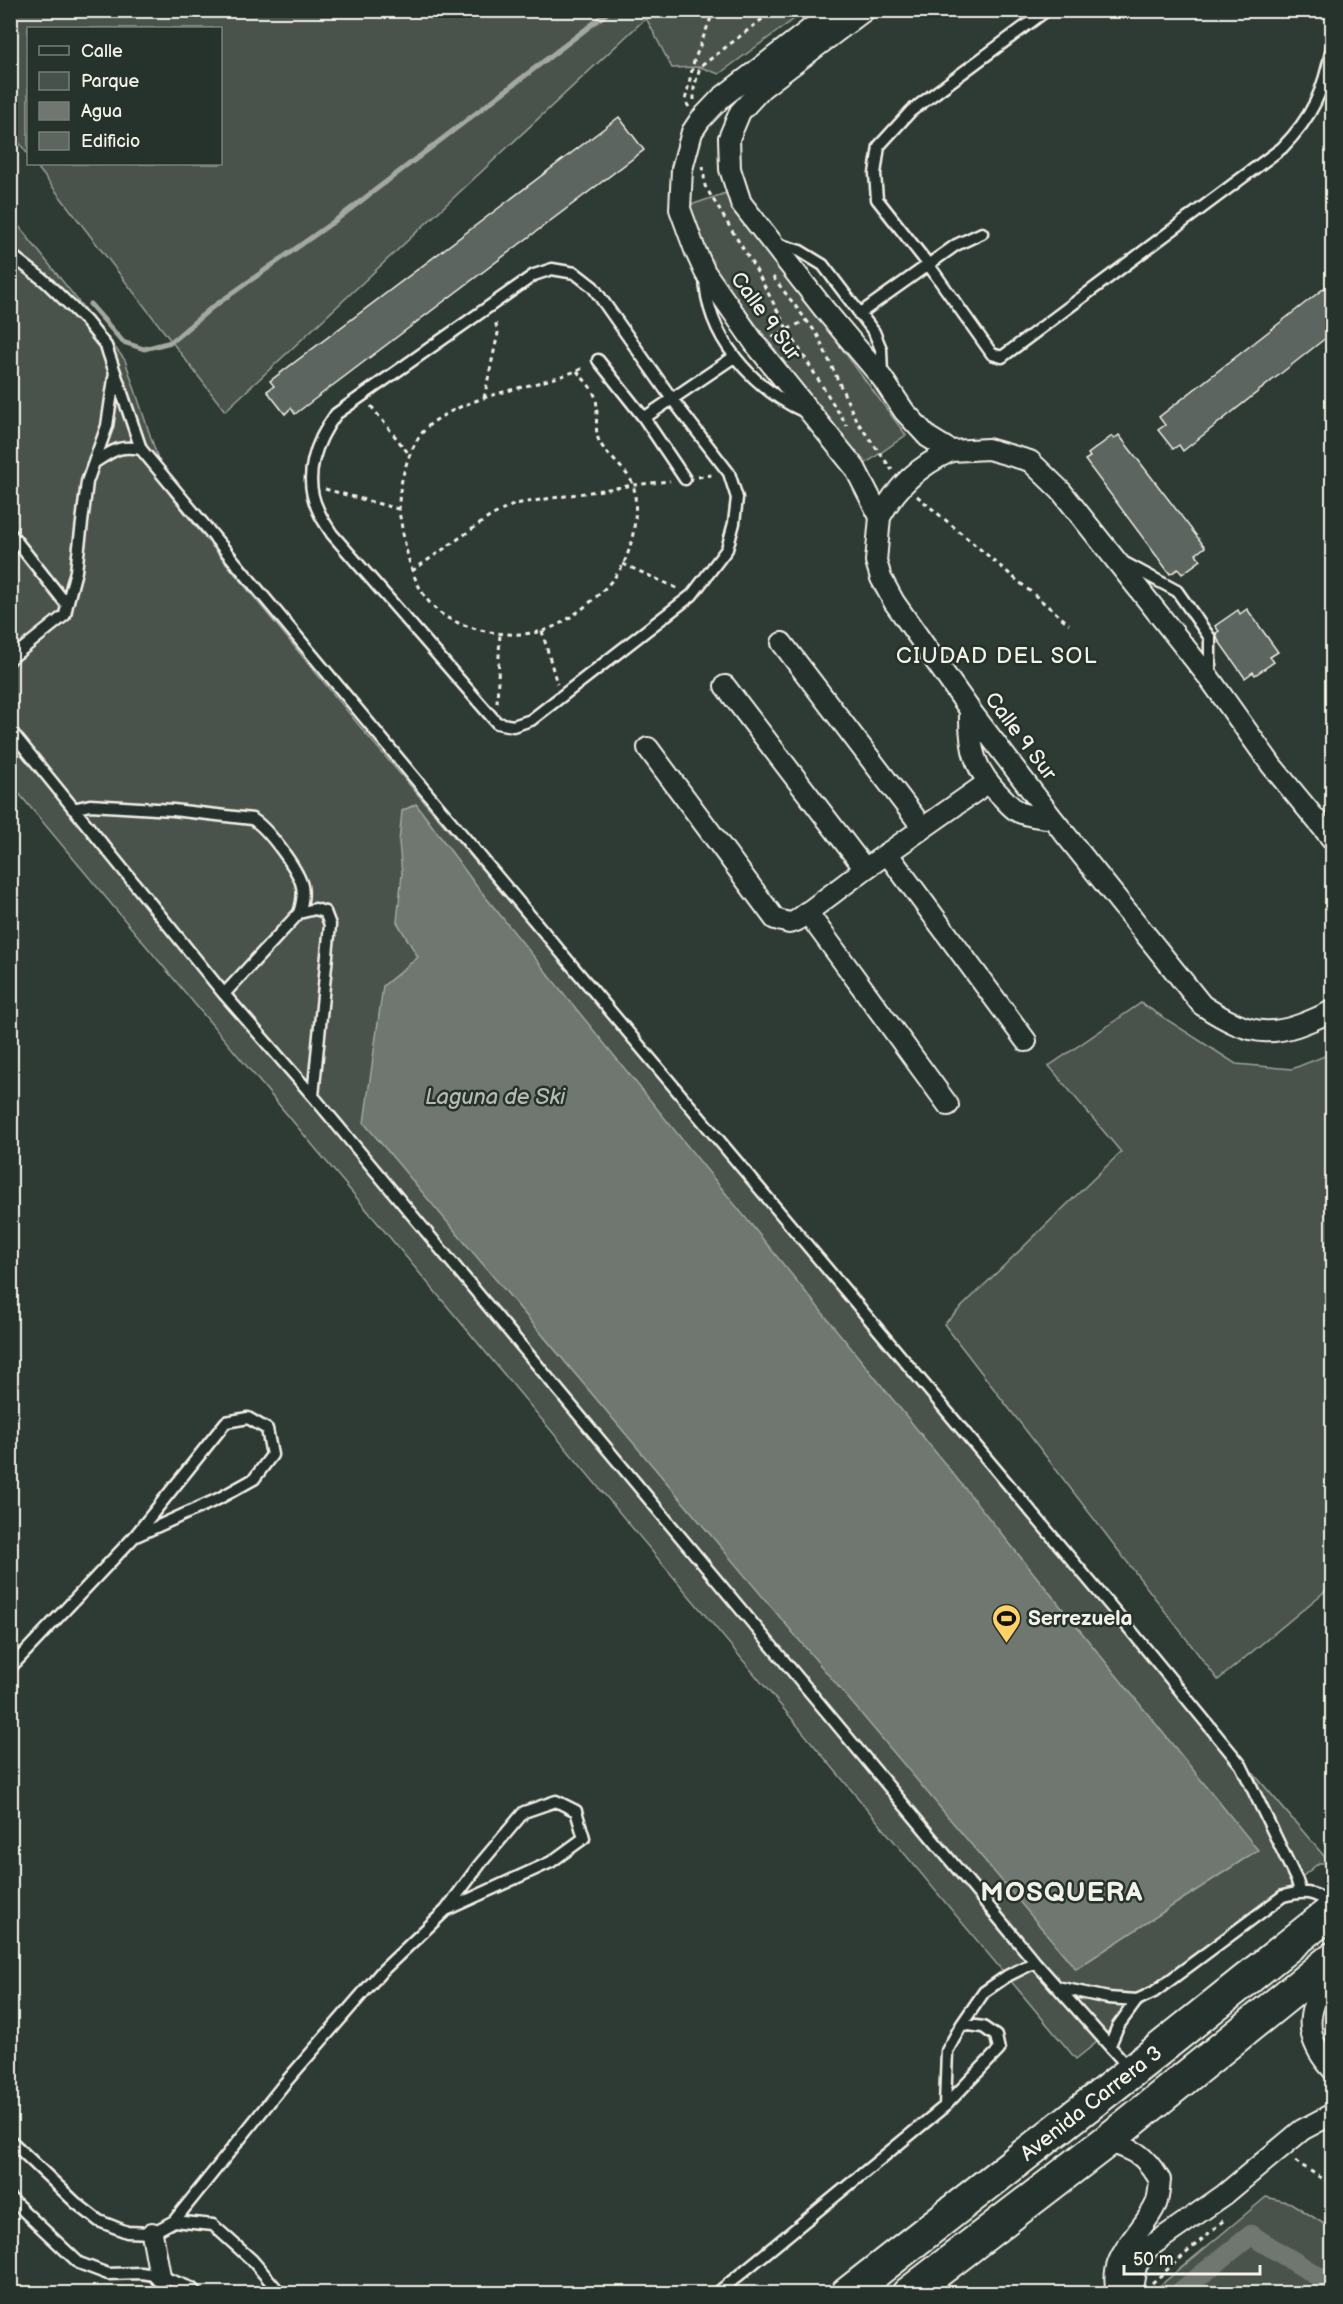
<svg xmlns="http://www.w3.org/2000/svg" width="1343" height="2304" viewBox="0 0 1343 2304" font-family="'Balsamiq Sans',sans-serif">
<rect width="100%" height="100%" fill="#2e3b34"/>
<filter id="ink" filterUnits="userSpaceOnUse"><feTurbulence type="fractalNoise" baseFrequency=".0167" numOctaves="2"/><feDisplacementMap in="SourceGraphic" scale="12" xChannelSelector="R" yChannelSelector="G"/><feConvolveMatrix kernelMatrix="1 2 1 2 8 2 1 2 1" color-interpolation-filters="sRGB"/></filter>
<g filter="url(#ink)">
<path fill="#48524c" stroke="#9ea29a" stroke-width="1.5" d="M11,10H805V11L719,74L700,67L672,68L646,18L225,411L35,164H220V28H28V155L11,131Z
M726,193L906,435L862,466L698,247L685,207Z
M10,215L125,360L170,495L367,735L1330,1863H1319L1076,2059L11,784Z
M1141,1003L1236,1064L1292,1069L1332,1053V1591L1329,1588L1218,1680L944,1324L1121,1152L1049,1066Z
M1266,2197L1291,2203L1332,2229V2293H1158L1156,2289Z"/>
<path fill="#6f7770" stroke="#a4a8a0" stroke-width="1.5" d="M416,804L475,884L1258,1850L1076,1969L364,1123L383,986L418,957L397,922L402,874L399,842L402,811Z"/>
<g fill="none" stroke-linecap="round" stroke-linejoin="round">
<path stroke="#a4a8a0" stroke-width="5" d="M90,304L123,342L144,349L171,342L210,309L336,220L611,10"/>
<path stroke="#6f7770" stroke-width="20" d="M1180,2292L1251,2235L1332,2285"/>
</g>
<path fill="#5c655e" stroke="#f4f1e8" stroke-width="1.5" d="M619,117L644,150L295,414L291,408L285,414L267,391L274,386L270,381Z
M1332,282V333L1183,451L1179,445L1173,449L1158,430L1165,425L1159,417Z
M1119,435L1205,547L1196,554L1201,560L1182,574L1178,569L1170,574L1085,460L1090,457L1088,454L1112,436L1114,439Z
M1247,609L1278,652L1270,657L1274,662L1255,675L1253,672L1245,678L1218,640L1216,633L1219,631L1215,626L1238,610L1240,614Z"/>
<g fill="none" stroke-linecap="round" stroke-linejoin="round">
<defs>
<path id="service" d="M1047,10L911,111L879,146L875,174L877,199L928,264L992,354L1002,357L1282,148C1313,116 1324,90 1332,47
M1332,10V11
M777,244L800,251L823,265L874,332L881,349L882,375
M10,254L45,281L86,321L106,346L141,449L437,805L1124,1622L1241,1765L1297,1881L1300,1891
M552,269L575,273L593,287L672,399L729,473L737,498L734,523L727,549L692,595L531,720L513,726L497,723L332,534C327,526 321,518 318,510C302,477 316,441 336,414L534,275Z
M705,276C706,336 752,388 805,412
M859,314L956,245L982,233
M598,360L644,418L685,479
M644,418L734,357
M95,462C114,450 119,445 141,449
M10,533L67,605L65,615L10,659
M1123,562L1177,591L1210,638V675
M67,605L76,571L87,482L107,426L115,372
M10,730L224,994L313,1096L1035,1962L1130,2069
M73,809L90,805L173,810L252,819C267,827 298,869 302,886C304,896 302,904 299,913L224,994
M299,913L315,909L325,912L330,925L313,1096
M10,1668L134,1537L226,1422L248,1418L267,1429L272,1455L254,1479L218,1499L134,1537
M1057,1987L1108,1998L1137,2000L1154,1992L1283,1896C1306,1890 1312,1892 1332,1903
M962,2024L984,1992L1007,1976L1035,1962
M1110,2045L1118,2026L1137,2000
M10,2140L76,2203L99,2221L127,2232L152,2233L174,2221L213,2225L252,2260L281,2294
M10,2198L79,2263L108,2274L141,2273L160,2276L191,2288L198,2294
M174,2221L284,2084L382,1971L446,1910L480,1864L524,1812L556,1801L576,1811L584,1838L551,1862L446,1910
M716,2294L945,2106L999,2050L996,2036L983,2027L962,2024L947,2051L945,2106"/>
<path id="minor" d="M835,10L721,98L700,120L692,132L682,169L680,209L695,250L705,272L756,345L855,468L880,517L876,561L881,578L894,602L970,710L1053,819L1202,1005C1255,1040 1276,1038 1332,1011
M865,10L762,88L740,112L729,138L730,169L741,203L824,309L882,378L904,411L928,437L951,451L988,449L1030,461L1061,491L1210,679L1272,766L1332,839
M880,517C897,486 919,466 951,451
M782,643L923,828
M725,686L865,869
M970,710C969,748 974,771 1003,798C1007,802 1012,808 1017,811C1027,817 1042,817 1053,819
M648,748L775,919L789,923L796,921L865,869L987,783
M887,853L1026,1041
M807,912L948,1105
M1332,1971C1307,2007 1300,2034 1332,2069
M1107,2141C1136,2151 1143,2153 1160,2180C1159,2188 1159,2197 1156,2204C1143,2234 1105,2257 1118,2294
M152,2233L160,2276
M1131,2294L1136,2266L1148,2248L1224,2195L1302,2130L1332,2114"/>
<path id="primary" d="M847,2294L1132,2071L1332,1911
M908,2294L1107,2141L1332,1959"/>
</defs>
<use href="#service" stroke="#f4f1e8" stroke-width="15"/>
<use href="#minor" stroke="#f4f1e8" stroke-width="24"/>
<use href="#primary" stroke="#f4f1e8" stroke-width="36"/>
<path stroke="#f4f1e8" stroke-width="3" stroke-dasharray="4.5 4.5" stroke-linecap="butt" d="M694,100V88L700,67L774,10
M689,107L685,101L694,61L714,10
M703,166L705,186L756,270L787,329L847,426
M773,277L817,334L856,420L892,470
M772,337L807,320
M577,371C582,378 592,387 595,396C600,410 593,427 599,441C606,456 631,472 634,488C638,511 634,541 624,563C611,588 569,624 542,631C520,637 491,634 470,627C451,621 438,615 426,598C409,574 405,544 400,517C395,489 410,438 433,422C478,391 537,388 586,367
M484,398L498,333L495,320
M371,406L409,454
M698,477L712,475
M325,489L398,509
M917,496L1069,624
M623,564L679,589
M412,571L491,516L515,504L634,485L670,481
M542,631L557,684
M497,703L500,633
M1295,2161L1332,2185
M1152,2283L1224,2220"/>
<use href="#service" stroke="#26332d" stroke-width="10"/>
<use href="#minor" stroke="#26332d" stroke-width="20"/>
<use href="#primary" stroke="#26332d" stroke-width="32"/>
</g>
</g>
<defs>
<symbol id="stadium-pin" viewBox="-11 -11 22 30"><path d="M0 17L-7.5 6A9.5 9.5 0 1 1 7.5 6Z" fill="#ffd166" stroke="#26332d"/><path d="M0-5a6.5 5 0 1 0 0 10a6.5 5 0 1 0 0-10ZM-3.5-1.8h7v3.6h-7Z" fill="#111"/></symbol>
</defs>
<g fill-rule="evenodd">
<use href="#stadium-pin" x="990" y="1602" width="33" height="45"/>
</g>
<g text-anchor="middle" stroke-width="5" stroke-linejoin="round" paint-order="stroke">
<g font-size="21" fill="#f4f1e8" stroke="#26332d">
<text transform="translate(766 316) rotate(54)" y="7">Calle 9 Sur</text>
<text transform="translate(1021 736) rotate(53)" y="7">Calle 9 Sur</text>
<text transform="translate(1091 2103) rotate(-38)" y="7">Avenida Carrera 3</text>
</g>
<g font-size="21" font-weight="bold" fill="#f4f1e8" stroke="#26332d" text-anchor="start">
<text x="1028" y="1625">Serrezuela</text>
</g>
<g font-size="22" letter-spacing="1.5" fill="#f4f1e8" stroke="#26332d">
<text x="997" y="663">CIUDAD DEL SOL</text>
</g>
<g font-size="22" font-style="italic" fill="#b8bab2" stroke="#26332d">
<text x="495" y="1104">Laguna de Ski</text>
</g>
<g font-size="27" font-weight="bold" letter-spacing="1.5" fill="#f4f1e8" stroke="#26332d">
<text x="1062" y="1901">MOSQUERA</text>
</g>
</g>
<rect width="1343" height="2304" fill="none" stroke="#26332d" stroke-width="36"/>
<rect x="18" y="18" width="1307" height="2268" fill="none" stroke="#f4f1e8" stroke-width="2" filter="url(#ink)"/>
<rect x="27" y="27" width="195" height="138" fill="#26332d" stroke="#787f78" stroke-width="1.5"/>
<rect x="39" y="46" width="30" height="9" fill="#26332d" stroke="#787f78" stroke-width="1.5"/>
<text x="81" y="57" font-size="18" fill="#f4f1e8">Calle</text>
<rect x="39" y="72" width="30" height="18" fill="#48524c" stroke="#787f78" stroke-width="1.5"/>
<text x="81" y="87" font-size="18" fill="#f4f1e8">Parque</text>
<rect x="39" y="102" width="30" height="18" fill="#6f7770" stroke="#787f78" stroke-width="1.5"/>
<text x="81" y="117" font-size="18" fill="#f4f1e8">Agua</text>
<rect x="39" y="132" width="30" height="18" fill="#5c655e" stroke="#787f78" stroke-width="1.5"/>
<text x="81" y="147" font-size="18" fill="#f4f1e8">Edificio</text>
<path d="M1124 2265v9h136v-9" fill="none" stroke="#f4f1e8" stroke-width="3"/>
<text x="1133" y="2265" font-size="18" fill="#f4f1e8" stroke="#26332d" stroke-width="4.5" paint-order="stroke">50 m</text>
</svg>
